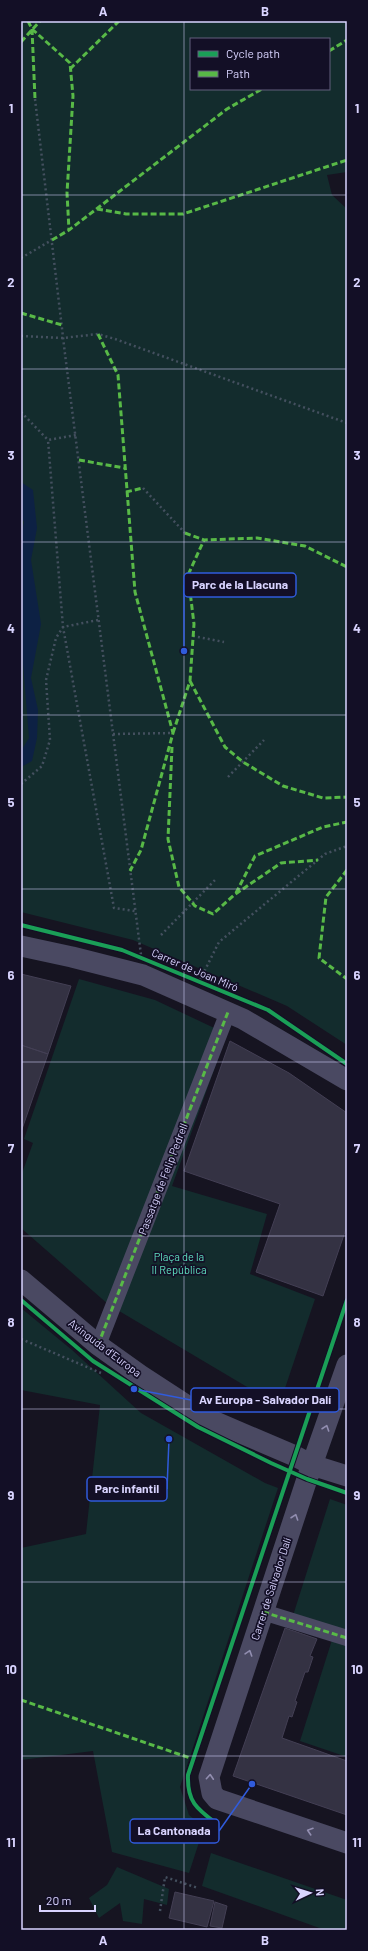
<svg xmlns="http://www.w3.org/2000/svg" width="368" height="1951" viewBox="0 0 368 1951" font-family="Barlow,sans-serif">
<rect width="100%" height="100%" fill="#161421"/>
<path fill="#132c2d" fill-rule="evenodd" d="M21,21H347V172L327,175L332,195L347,209V1045L287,1006L133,940L21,912ZM191,39H329V89H191Z
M79,979L155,1000L227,1034L172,1186L267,1214L250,1274L315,1299L279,1406L109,1305L21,1228V1176L33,1143L24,1139Z
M21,1308L72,1350L141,1413L265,1483L278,1488L180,1787L189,1815L204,1827L189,1873L112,1852L93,1751L21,1760V1548L86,1534L100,1405L21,1390Z
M330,1499L347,1505V1757L300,1741L332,1640L290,1625Z
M211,1853L347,1900V1930H325L202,1886Z
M117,1867L169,1889L167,1905L144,1899L142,1924L123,1921L120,1903L99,1918L89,1898L107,1885Z"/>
<path fill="#0d2144" d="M21,482L33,490L37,528L31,560L41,624L31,678L38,710L37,738L32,761L21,767V751L29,738L21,638V536L24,522L21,517Z"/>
<path fill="#343243" stroke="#433f54" d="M21,974L71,986L48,1054L21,1045Z
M230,1041L289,1073L347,1113V1226L323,1296L256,1272L280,1204L184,1171Z
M21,1045L48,1054L21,1132Z
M285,1628L317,1639L310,1656L313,1657L308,1672H305L295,1701L297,1702L292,1717L289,1716L282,1738L347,1761V1815L233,1776Z
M175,1892L214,1901L207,1927L169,1918Z
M215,1902L227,1906L222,1928L210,1926Z"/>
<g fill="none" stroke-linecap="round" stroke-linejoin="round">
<path stroke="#44505f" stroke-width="2.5" stroke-dasharray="2 3" stroke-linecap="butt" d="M35,99L65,354L141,955
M21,258L52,240
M21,336L63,338L98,334L115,339L347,423
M21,412L48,440
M143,488L185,533
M98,620L63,627L114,908L135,911
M193,636L224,642
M113,734L173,733
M228,777L264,740
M21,784L42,766L50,740L46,680L56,638L63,627L48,440L76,435
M346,870L347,871
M161,935L215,880
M200,980L219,942L325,854L347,846
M21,1339L101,1373
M160,1911L165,1877L198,1888"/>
<path stroke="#4a4962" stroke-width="16" d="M98,1345L228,1012
M263,1612L347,1638"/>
<path stroke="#4a4962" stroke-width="21" d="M21,946L72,957L143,975L243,1019L347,1080
M21,1280L98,1345L140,1375L206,1418L295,1456L312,1465L347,1476
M347,1365L307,1479L209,1777L212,1793L217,1799L347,1843"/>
<path stroke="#58b947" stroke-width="3" stroke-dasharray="6 3" stroke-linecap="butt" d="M28,21L32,29L35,99
M32,29L70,63L73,96L67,193L69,230
M21,42L40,21
M329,51L347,40
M70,69L119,21
M97,209L126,214H183L347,160
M52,240L69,230L227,109L262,89
M21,313L62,325
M98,334L118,375L135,592L173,733L141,850L130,871
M79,460L124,468
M126,492L143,488
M185,533L204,540L257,538L305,546L347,567
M190,681L225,747L243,762L283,786L323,798L347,797
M173,733L190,681L194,624L188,575L204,540
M172,747L168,839L179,887L195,906L213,914L234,895L281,863L318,860
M347,870L326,897L319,958L347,979
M236,893L255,856L323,827L347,822
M98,1345L228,1012
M263,1612L347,1638
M21,1700L193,1759"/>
<defs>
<path id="cycleway" d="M21,925L122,950L268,1010L347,1064
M21,1300L93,1361L198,1427L271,1463L307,1479L347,1493
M217,1824C197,1809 187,1802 188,1775L347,1300"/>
</defs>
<use href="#cycleway" stroke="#130f26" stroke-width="6"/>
<use href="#cycleway" stroke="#1a9f57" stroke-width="4"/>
</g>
<defs><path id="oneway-chevron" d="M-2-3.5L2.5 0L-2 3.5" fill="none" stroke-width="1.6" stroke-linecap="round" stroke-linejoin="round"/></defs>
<g stroke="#928eb0">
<use href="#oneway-chevron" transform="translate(326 1428) rotate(-71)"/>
<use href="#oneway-chevron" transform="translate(295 1517) rotate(-71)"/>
<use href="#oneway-chevron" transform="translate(249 1653) rotate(-72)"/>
<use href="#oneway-chevron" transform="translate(210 1777) rotate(-86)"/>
<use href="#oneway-chevron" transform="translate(310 1831) rotate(-162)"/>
</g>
<path fill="none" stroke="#d9d4ff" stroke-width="1" stroke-opacity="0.55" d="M184,21V1930M21,195H347M21,369H347M21,542H347M21,715H347M21,889H347M21,1062H347M21,1236H347M21,1409H347M21,1582H347M21,1756H347"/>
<g text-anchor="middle" stroke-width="3.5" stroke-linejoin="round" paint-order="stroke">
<g font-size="11" fill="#d9d4ff" stroke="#130f26">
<text transform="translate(195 970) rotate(23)" y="4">Carrer de Joan Miró</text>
<text transform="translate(163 1179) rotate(-69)" y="4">Passatge de Felip Pedrell</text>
<text transform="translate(105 1348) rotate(37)" y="4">Avinguda d'Europa</text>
<text transform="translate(271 1589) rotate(-72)" y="4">Carrer de Salvador Dalí</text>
</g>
<g font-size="11" fill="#5fe0c0" stroke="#130f26">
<text x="179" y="1261">Plaça de la<tspan x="179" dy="13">II República</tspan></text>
</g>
</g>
<path fill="none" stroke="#305bdc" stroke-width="1.5" d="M184 651L184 585M134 1389L191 1400M169 1439L167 1489M252 1784L219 1831"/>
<g fill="#305bdc" stroke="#130f26" stroke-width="1.5">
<circle cx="184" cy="651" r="4"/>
<circle cx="134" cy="1389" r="4"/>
<circle cx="169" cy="1439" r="4"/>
<circle cx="252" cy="1784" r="4"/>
</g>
<g fill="#130f26" stroke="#305bdc" stroke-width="1.5">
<rect x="184" y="573" width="112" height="24" rx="4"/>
<rect x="191" y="1388" width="148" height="24" rx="4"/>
<rect x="87" y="1477" width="80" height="24" rx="4"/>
<rect x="130" y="1819" width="89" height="24" rx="4"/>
</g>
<g font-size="12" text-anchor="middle" font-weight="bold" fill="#d9d4ff">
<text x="240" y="589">Parc de la Llacuna</text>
<text x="265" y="1404">Av Europa - Salvador Dalí</text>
<text x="127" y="1493">Parc infantil</text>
<text x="174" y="1835">La Cantonada</text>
</g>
<rect width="368" height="1951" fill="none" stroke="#130f26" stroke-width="44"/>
<rect x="190" y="38" width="140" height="52" fill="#130f26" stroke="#625e7d"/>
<rect x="198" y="51" width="20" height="6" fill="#1a9f57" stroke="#625e7d"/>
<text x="226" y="58" font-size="12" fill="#d9d4ff">Cycle path</text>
<rect x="198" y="71" width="20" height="6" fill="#58b947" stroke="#625e7d"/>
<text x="226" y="78" font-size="12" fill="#d9d4ff">Path</text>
<g transform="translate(310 1893) rotate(86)" stroke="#130f26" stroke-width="3" paint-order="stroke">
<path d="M0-3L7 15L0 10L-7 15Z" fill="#d9d4ff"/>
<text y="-6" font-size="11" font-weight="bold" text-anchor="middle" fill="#d9d4ff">N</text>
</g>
<path d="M40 1905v6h55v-6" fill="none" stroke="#d9d4ff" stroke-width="2"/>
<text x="46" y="1905" font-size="12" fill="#d9d4ff" stroke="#130f26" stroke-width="3" paint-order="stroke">20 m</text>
<rect x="22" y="22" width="324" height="1907" fill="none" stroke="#d9d4ff" stroke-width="1.5"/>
<g font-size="13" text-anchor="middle" font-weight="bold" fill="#d9d4ff">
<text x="103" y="16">A</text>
<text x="265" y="16">B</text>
<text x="11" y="113">1</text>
<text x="357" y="113">1</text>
<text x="11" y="287">2</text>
<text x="357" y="287">2</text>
<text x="11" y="460">3</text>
<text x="357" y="460">3</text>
<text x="11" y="633">4</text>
<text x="357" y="633">4</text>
<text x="11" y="807">5</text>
<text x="357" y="807">5</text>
<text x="11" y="980">6</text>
<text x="357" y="980">6</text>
<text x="11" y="1153">7</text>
<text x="357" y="1153">7</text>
<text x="11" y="1327">8</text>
<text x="357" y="1327">8</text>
<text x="11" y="1500">9</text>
<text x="357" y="1500">9</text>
<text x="11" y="1674">10</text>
<text x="357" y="1674">10</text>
<text x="11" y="1847">11</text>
<text x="357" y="1847">11</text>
<text x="103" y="1945">A</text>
<text x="265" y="1945">B</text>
</g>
</svg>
